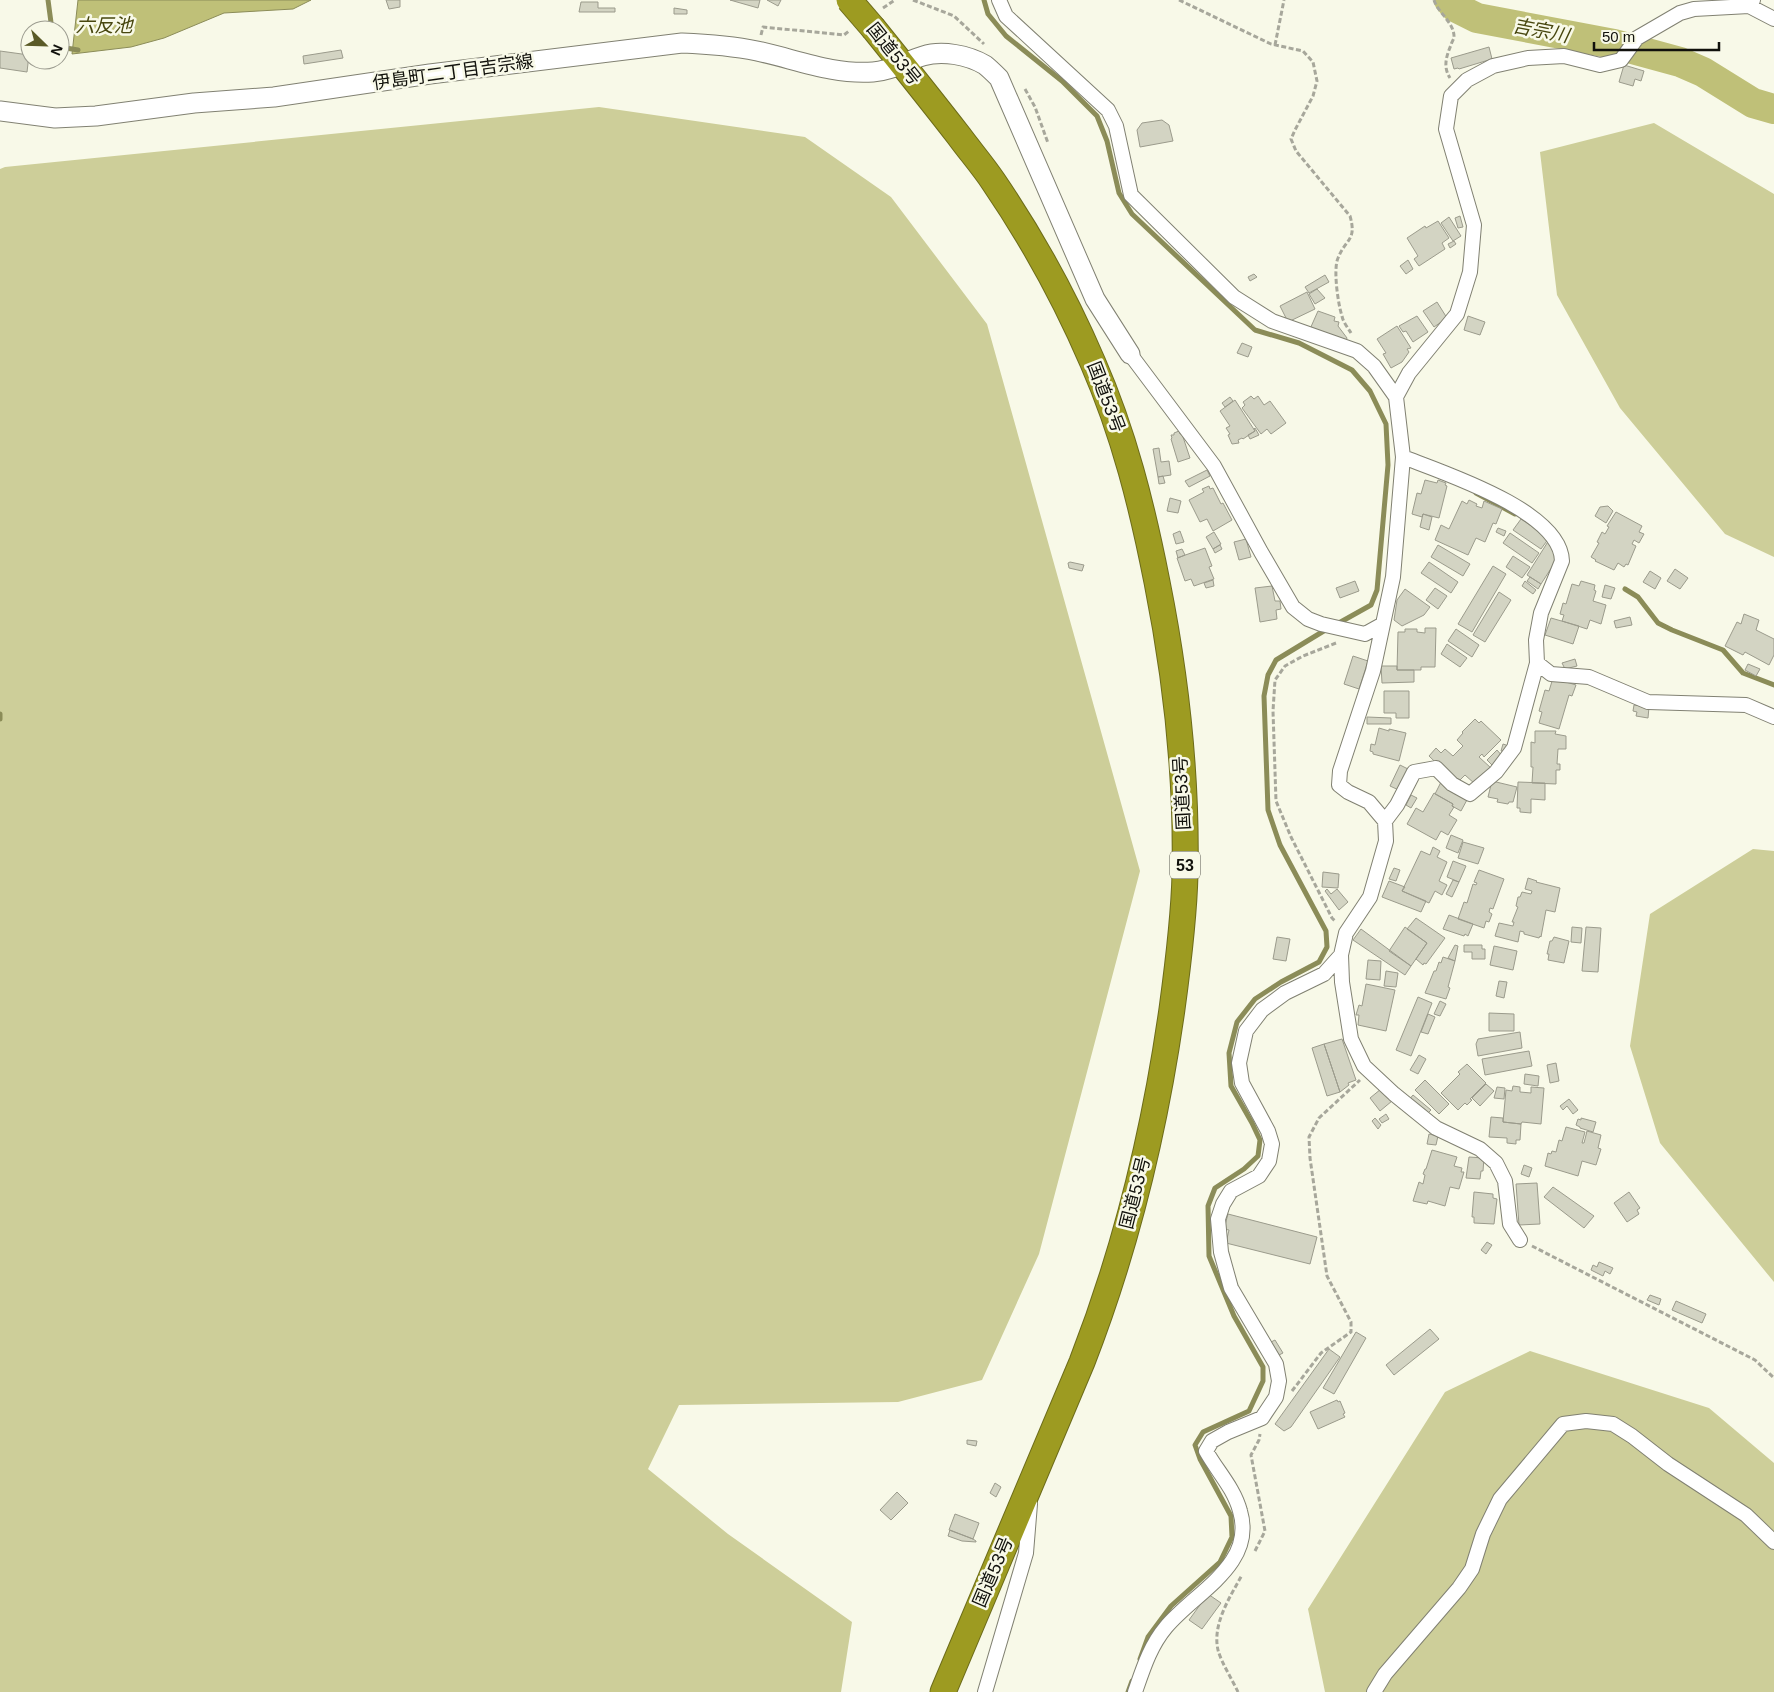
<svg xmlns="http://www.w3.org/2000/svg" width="1774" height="1692" viewBox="0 0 1774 1692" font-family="Arial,'Noto Sans JP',sans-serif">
<rect width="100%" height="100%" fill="#f8f9e8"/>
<path fill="#cdce99" d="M599,107L805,137L891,197L987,324L1140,871L1039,1254L982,1380L898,1402L679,1405L648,1469L728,1534L852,1622L841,1692H0V169L5,167Z
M1654,123L1774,194V557L1725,534L1620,408L1557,295L1540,152Z
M1753,849L1774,851V1282L1660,1143L1630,1046L1650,914Z
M1530,1351L1709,1408L1774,1463V1692H1325L1308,1609L1445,1392Z"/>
<path fill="#bfc078" stroke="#8b8c58" d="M78,0H311L293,9L224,13L164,38L131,47L72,54Z"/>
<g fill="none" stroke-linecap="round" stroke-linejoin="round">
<path stroke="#8b8c58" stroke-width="5" d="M48,0L52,30
M984,0L988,14L1006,36L1062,81L1097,116L1107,141L1119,193L1132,214L1255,330L1299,343L1352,370L1370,391L1386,424L1388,465L1377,590L1371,605L1337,624
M60,47L78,50
M1476,493L1515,514
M1625,589L1638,597L1658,623L1672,630L1723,650L1743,673L1774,685
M0,714V719
M1140,1659L1148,1637L1171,1606L1220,1562L1232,1537L1231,1516L1200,1459L1195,1445L1203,1432L1249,1411L1263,1381V1367L1234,1316L1209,1256L1208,1206L1215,1188L1244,1169L1258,1156L1260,1140L1252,1123L1231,1086L1229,1053L1237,1022L1255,999L1281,982L1319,962L1327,947L1326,931L1280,845L1268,810L1264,696L1268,675L1276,660L1327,629
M1128,1692L1132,1681"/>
<path stroke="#bfc078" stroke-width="30" d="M1449,0L1455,7L1477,18L1614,44L1680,62L1703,72L1753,103L1774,109"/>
</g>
<path fill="#d3d4c3" stroke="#9b9b8c" d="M386,0H400V7L389,9Z
M730,0H760L758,8Z
M767,0H781L778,6Z
M581,2H598V8H615V12H579Z
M674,8L687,10V14H674Z
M1489,47L1492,59L1459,69L1458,68L1454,69L1451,58Z
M341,50L343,58L304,64L303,56Z
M0,51L29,55L27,72L0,68Z
M1624,65L1644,71L1641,81L1635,79L1633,86L1619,82Z
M1162,120L1169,125L1173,141L1140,147L1137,130L1142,123Z
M1460,216L1463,227L1458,228L1455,218Z
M1449,217L1461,236L1453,241L1441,223Z
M1438,221L1449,238L1442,243L1445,249L1419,266L1414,259L1418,256L1407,238L1425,226L1426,228Z
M1454,241L1456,244L1450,248L1448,244Z
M1408,260L1413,269L1406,274L1400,266Z
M1254,274L1257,277L1250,281L1248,277Z
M1325,275L1329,282L1309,293L1305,287Z
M1317,289L1325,298L1315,304L1309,294Z
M1307,292L1315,309L1288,322L1280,306Z
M1437,302L1447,318L1434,327L1423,311Z
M1318,311L1335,317L1334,321L1339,322L1338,326L1347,338L1346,341L1310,329Z
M1417,316L1428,332L1413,342L1406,331L1403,332L1399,326Z
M1468,316L1485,322L1480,335L1464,330Z
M1397,326L1411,348L1407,349L1409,352L1402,362L1391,368L1383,354L1386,353L1377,339Z
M1242,343L1252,347L1248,357L1237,353Z
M1251,396L1254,399L1258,396L1264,405L1270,401L1286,423L1271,434L1267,429L1261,434L1242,408L1245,405L1243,402Z
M1230,397L1233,401L1225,407L1222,403Z
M1235,400L1255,431L1243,439L1242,438L1238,440L1239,443L1232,444L1228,435L1230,434L1226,428L1230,426L1220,411Z
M1255,428L1259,435L1250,439L1248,435L1255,431L1254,429Z
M1179,431L1180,434H1182L1190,458L1178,462L1171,439L1172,438L1171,435H1174V433Z
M1159,448L1161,462L1169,461L1171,475L1158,477L1153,449Z
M1207,470L1210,476L1189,487L1185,481Z
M1163,476L1165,483L1159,484L1158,477Z
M1425,480L1437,483L1438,480L1446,483L1445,485L1447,486L1439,518L1423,514L1422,517L1412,514L1417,493L1421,494Z
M1209,486L1210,489L1213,488L1221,504L1223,503L1232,520L1213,531L1207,519L1200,522L1189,500L1204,492L1202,489Z
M1170,498L1181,501L1178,513L1167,511Z
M1469,500L1477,504L1476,506L1482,508L1484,501L1502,509L1496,524L1493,523L1485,542L1476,538L1468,555L1435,540L1441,525L1449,529L1462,501L1467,504Z
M1608,506L1613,511L1606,523L1595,516L1600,507Z
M1616,512L1642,526L1639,532L1644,534L1639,543L1634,540L1632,544L1636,546L1628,565L1626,564L1624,567L1618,563L1614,570L1595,561L1596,560L1591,557L1599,543L1597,542L1602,532L1605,534L1609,527L1607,526Z
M1423,514L1432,517L1429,530L1420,527Z
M1521,519L1549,538L1541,549L1513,530Z
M1498,528L1506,531L1504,536L1496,532Z
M1180,531L1184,542L1176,544L1173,534Z
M1214,532L1221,544L1213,549L1206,537Z
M1510,533L1539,553L1532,563L1503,543Z
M1246,539L1251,557L1239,560L1234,542Z
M1549,540L1559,556L1541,584L1527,575Z
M1220,545L1222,549L1215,553L1213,549Z
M1438,545L1470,564L1463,576L1431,557Z
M1205,548L1212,566L1209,567L1214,579L1194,586L1191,579L1185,581L1177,558Z
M1182,549L1185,555L1178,558L1176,551Z
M1513,556L1530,567L1522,578L1506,567Z
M1070,562L1084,565L1082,571L1069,568L1068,563Z
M1429,562L1458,582L1451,593L1421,573Z
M1493,566L1506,574L1472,632L1458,624Z
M1675,569L1688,578L1680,589L1667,581Z
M1650,571L1661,578L1655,589L1643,582Z
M1530,577L1541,584L1538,589L1527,581Z
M1213,580L1214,586L1206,588L1204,583Z
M1355,581L1359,591L1340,598L1336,588Z
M1525,581L1536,590L1533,594L1522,586Z
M1581,581L1595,585L1594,590L1596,591L1593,601L1606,605L1601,624L1590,620L1587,629L1562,621L1564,615L1560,614L1563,603L1566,604L1572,584L1579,586Z
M1605,585L1615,588L1611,599L1602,597Z
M1272,586L1275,601H1280L1281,609L1276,610L1277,619L1260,622L1255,588Z
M1435,588L1447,596L1438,609L1426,600Z
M1405,589L1430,607L1424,615L1402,626L1394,620L1397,600Z
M1499,592L1511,600L1485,642L1473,635Z
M1744,614L1759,620L1756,630L1774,639V655L1769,665L1745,652L1743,655L1725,646L1737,622L1741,624Z
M1630,617L1632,625L1616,628L1614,621Z
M1551,618L1579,626L1573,644L1545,635Z
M1425,628H1436L1435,667H1421V670H1397L1398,632H1405V629H1417V632L1425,633Z
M1456,629L1479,645L1472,657L1448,641Z
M1447,644L1467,658L1460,667L1441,654Z
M1353,656L1368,661L1359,689L1344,684Z
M1575,659L1577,666L1565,669L1562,663Z
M1748,664L1760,669L1756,676L1745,670Z
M1381,666H1397V670H1414V682L1382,683Z
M1553,678L1576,685L1572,696L1569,695L1559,729L1539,723L1542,712L1539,711L1545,690L1549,691Z
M1384,691H1409V718H1396V713H1384Z
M1634,705L1649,707L1648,718L1636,716L1637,712L1633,711Z
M1367,717L1391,718V724H1367Z
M1475,719L1479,723L1481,721L1501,740L1484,757L1482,754L1479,757L1491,768L1475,784L1465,775L1457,783L1429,756L1436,748L1441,753L1445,749L1453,756L1463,746L1457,740L1463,733L1462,732Z
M1379,728L1389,731V729L1406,733L1399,761L1373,754V752L1370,751L1371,744L1375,745Z
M1535,731H1556L1555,734L1566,736V749H1558L1557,764H1560V770H1556V784L1532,783L1533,767H1531V742L1535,743Z
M1503,744L1509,746L1507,752L1501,751Z
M1497,750L1503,757L1493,766L1487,760Z
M1400,765L1412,771L1403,792L1390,786Z
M1442,780L1468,798L1461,811L1452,806L1453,804L1435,794Z
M1492,781L1517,787L1513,802H1509L1508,804L1497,802L1498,799L1488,797Z
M1518,782L1545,783V800L1531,799V813L1520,812V808H1517Z
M1434,793L1453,804L1452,806L1454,807L1449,815L1457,820L1448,835L1441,831L1436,840L1407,824L1416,808L1423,812Z
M1411,795L1417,798L1411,808L1406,805Z
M1451,835L1463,840L1458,853L1446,848Z
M1463,842L1484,848L1478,864L1458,858Z
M1433,847L1440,851L1437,857L1447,862L1439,881L1447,885L1442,895L1435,891L1429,903L1402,891L1421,851L1430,855Z
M1453,861L1466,866L1459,882L1447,877Z
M1394,868L1400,870L1396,881L1389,879Z
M1479,870L1504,879L1493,909L1490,908L1489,912L1492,914L1489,922L1486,921L1484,928L1458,919L1464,902L1467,903L1473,884L1476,885L1477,883L1474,882Z
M1323,872L1339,874L1338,888L1322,887Z
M1528,878L1537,881L1536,882L1560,888L1555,912L1546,910L1541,937L1540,936L1539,938L1524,934V932L1520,931L1518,942L1495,936L1499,923L1513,926L1514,922H1512L1518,907L1516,906L1518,897H1520L1522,892L1531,894L1532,891L1525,889Z
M1453,880L1459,882L1452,897L1446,894Z
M1389,881L1405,887L1402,891L1426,901L1421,912L1382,897Z
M1327,889L1331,894L1337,889L1348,902L1339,910L1325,891Z
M1449,915L1473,924L1468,936L1465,934L1464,936L1443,929Z
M1416,918L1445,938L1426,964L1424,963L1423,965L1416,959L1427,943L1407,929Z
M1405,927L1427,943L1411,966L1389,951Z
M1572,927L1582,928L1581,943L1571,942Z
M1586,927L1601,928L1598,972L1582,971Z
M1361,929L1411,966L1405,975L1353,940Z
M1277,937L1290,939L1286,961L1273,959Z
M1554,937L1569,941L1564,963L1548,960L1549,954H1547L1550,941H1552Z
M1455,945L1458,946L1455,961L1448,958Z
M1464,945H1482V949H1485V959H1472V952H1464Z
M1494,946L1517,951L1513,970L1490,965Z
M1443,957L1455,961L1448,987L1450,988L1446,999L1425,993L1434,971H1436L1439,962L1441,963Z
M1368,960L1381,961L1380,980L1366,979Z
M1386,971L1398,973L1396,987L1384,986Z
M1499,981L1507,982L1504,998L1496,996Z
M1366,984L1395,990L1386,1031L1358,1025L1359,1015H1356L1359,1005L1362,1006Z
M1418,997L1432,1003L1411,1056L1396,1050Z
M1440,1001L1446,1004L1440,1016L1434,1014Z
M1489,1013L1514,1014V1031H1489Z
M1428,1014L1435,1017L1428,1034L1421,1032Z
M1520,1032L1522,1048L1478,1056L1476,1044L1478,1039Z
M1342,1039L1356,1080L1348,1083L1349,1085L1340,1092L1324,1044Z
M1324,1044L1340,1092L1327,1096L1312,1048Z
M1529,1051L1532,1066L1485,1075L1482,1059Z
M1419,1055L1426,1059L1418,1074L1410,1070Z
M1556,1063L1559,1081L1550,1083L1547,1065Z
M1467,1064L1486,1083L1470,1099L1472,1100L1467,1105L1465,1103L1458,1110L1441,1093L1460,1074L1458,1072Z
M1525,1074L1539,1076L1538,1086L1524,1084Z
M1425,1080L1449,1104L1439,1114L1415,1090Z
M1486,1084L1494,1091L1480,1106L1472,1098Z
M1513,1086L1520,1087V1092L1531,1093V1087L1544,1088L1541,1124L1522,1122L1521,1124L1503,1122L1506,1090L1512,1091Z
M1497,1087L1505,1088L1504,1099L1494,1098Z
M1381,1089L1392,1101L1380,1111L1370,1098Z
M1413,1095L1431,1110L1426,1115L1408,1101Z
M1569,1099L1578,1110L1573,1114L1567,1106L1563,1110L1560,1106Z
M1386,1114L1389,1119L1382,1123L1379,1119Z
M1491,1117L1503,1118V1122L1521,1124L1520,1140H1516V1144L1507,1143V1138L1489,1137Z
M1375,1118L1381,1125L1378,1129L1372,1121Z
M1581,1118L1596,1122L1593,1132L1580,1128V1127L1576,1125L1578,1119L1581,1120Z
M1566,1127L1585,1132L1582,1143H1584L1587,1131L1601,1135L1598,1148L1601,1149L1596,1165L1582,1161L1578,1176L1545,1166L1548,1153L1551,1154L1552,1151L1556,1152L1559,1140L1562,1141Z
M1429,1134L1438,1136L1436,1145L1427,1144Z
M1432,1150L1457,1157L1454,1166L1462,1168L1461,1172H1464L1459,1189L1450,1187L1445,1206L1428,1201L1427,1204L1413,1201L1419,1182L1423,1184L1425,1175L1423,1174L1425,1169H1426Z
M1469,1157L1484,1158L1483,1171H1481L1480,1179L1466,1178Z
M1524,1165L1532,1168L1529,1177L1521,1174Z
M1537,1183L1540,1224L1519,1225L1516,1184Z
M1553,1187L1594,1216L1584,1228L1544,1197Z
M1474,1192L1493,1194V1198L1497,1199L1494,1224L1474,1223V1217H1472Z
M1629,1192L1640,1208L1637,1210L1639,1214L1627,1222L1614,1203Z
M1228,1214L1317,1237L1310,1264L1226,1243L1229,1230L1224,1229Z
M1487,1242L1492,1245L1486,1254L1481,1250Z
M1599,1262L1613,1268L1610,1274L1605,1271L1603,1276L1591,1270L1593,1265L1597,1267Z
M1650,1295L1661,1299L1659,1305L1647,1300Z
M1676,1301L1706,1314L1702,1323L1672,1310Z
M1430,1329L1439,1339L1394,1375L1386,1365Z
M1356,1332L1366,1338L1334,1394L1323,1388Z
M1275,1340L1283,1353L1279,1355L1271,1342Z
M1329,1349L1340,1357L1291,1427L1284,1431L1275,1424Z
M1337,1400L1338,1402L1340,1401L1345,1413L1343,1414L1345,1417L1318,1429L1310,1412Z
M967,1440L977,1441L976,1446L967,1444Z
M995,1483L1001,1487L996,1497L990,1493Z
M897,1492L908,1503L891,1520L880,1510Z
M955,1514L979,1523L973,1539L949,1530Z
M950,1530L973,1539L976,1541V1542L962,1541L948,1536Z
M1208,1594L1221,1603L1202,1629L1189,1620Z"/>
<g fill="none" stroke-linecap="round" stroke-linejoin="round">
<defs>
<path id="street" d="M999,0L1006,16L1108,110L1116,126L1131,195L1234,297L1272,321L1357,351L1374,366L1396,397
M1749,6L1774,19
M1130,354L1214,466L1261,552L1293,607L1308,619L1321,624L1365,634L1383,624L1393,577L1403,457L1396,397L1409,373L1457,314L1470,272L1474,225L1446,129L1451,96L1467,80L1493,66L1528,58L1564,56L1600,65L1621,60L1637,38L1680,13L1694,9L1749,6L1753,0
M1403,457C1444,473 1561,511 1562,561L1541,613L1536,640L1537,663L1551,674L1589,677L1648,702L1746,705L1774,717
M1385,821L1397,805L1414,772L1436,768L1452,784L1470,794L1496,772L1514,748L1537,663
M1341,955L1342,982L1351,1039L1364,1066L1394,1094L1436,1128L1480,1149L1496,1163L1505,1181L1510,1224L1520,1240
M985,1692L1026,1553L1030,1504
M1135,1692C1143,1669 1150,1646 1166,1627C1195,1592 1256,1565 1240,1511C1234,1488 1217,1471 1206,1451L1212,1441L1228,1432L1262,1418L1276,1397L1279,1381L1276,1364L1231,1288L1221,1252L1218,1219L1223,1204L1231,1191L1259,1176L1269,1161L1272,1144L1268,1131L1242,1083L1239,1063L1246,1031L1262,1010L1285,993L1324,974L1341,955L1346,933L1370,897L1386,841L1385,821L1369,802L1348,792L1339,785L1340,771L1373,671L1383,624
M1374,1692L1385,1674L1459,1588L1472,1569L1483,1534L1500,1499L1563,1424L1586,1421L1613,1424L1632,1436L1668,1464L1746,1515L1774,1542"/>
<path id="secondary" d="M0,111L55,118L96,116L194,103L274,97L430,74L682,43C707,44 733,46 757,51C795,59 833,75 873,72C891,71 906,61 923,56C942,50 968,55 985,65C990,69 995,74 999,78L1095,299L1130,354"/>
<path id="highway" d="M874,29C903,65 931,100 959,136C970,151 983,166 993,181C1032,238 1066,300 1093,363C1124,434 1142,506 1157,582C1176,677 1187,777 1185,874C1184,919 1178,965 1172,1009C1155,1129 1126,1249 1082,1362L943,1692"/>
</defs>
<use href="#street" stroke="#818172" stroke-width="16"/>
<use href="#secondary" stroke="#818172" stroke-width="21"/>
<use href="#highway" stroke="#6c6b1a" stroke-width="27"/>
<path stroke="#a7a79b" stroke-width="3" stroke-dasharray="5 2.5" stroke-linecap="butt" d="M913,0L954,16L984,44
M1179,0L1271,44L1303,51L1313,62L1317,81L1313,96L1295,130L1291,139L1296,151L1350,216C1357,241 1346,238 1338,258C1333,269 1338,304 1342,316C1343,322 1348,328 1351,333
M1434,0C1438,13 1455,23 1454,38C1454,38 1451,44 1451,45C1446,57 1443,67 1450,78
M883,8L895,0
M761,35L763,27L844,35L849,31
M1275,45L1284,0
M1025,89L1035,107L1048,143
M1336,643L1303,656L1285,666L1275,680L1273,711L1276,801L1291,837L1332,918L1336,922
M1532,1246L1755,1360L1774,1378
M1292,1391L1321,1353L1351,1332V1322L1327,1276L1310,1158L1309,1137L1319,1118L1360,1080
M1255,1551L1265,1531L1251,1455L1259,1440L1260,1434
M1238,1692C1233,1681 1221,1662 1218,1650C1212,1624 1230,1597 1242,1575"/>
<use href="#street" stroke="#fff" stroke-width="14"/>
<use href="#secondary" stroke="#fff" stroke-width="19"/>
<use href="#highway" stroke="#9d9b21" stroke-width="25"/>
<defs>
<path id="highway-bridge" d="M849,0L874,29"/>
</defs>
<use href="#highway-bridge" stroke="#6c6b1a" stroke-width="27" stroke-linecap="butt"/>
<use href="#highway-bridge" stroke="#9d9b21" stroke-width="25"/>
</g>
<g text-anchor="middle" stroke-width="5" stroke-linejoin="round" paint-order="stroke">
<rect fill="#f8f9e8" stroke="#56574e" stroke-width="1" x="1170" y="851.5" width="30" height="27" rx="4"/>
<g font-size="16" font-weight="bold" fill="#11110c">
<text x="1185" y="871">53</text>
</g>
<g font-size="18" fill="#11110c" stroke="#f8f9e8">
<text transform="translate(894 54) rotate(51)" y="6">国道53号</text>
<text transform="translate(453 72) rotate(-8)" y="6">伊島町二丁目吉宗線</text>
<text transform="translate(1106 397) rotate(69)" y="6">国道53号</text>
<text transform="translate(1182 793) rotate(-93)" y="6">国道53号</text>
<text transform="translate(1135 1193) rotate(-76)" y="6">国道53号</text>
<text transform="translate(993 1572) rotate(-67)" y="6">国道53号</text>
</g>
<g font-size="19" font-style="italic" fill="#48470f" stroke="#f8f9e8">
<text x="104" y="32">六反池</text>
<text transform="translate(1541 30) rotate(11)" y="7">吉宗川</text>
</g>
</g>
<g transform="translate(45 45) rotate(113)"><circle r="24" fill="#f8f9e8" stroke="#9c9c90"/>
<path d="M0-4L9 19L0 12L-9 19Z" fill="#5a5a27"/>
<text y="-8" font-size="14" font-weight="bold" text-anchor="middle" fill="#11110c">N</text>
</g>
<path d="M1594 42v8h125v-8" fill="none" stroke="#11110c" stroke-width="2.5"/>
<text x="1602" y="42" font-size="15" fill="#11110c" stroke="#f8f9e8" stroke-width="4" paint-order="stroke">50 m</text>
</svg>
